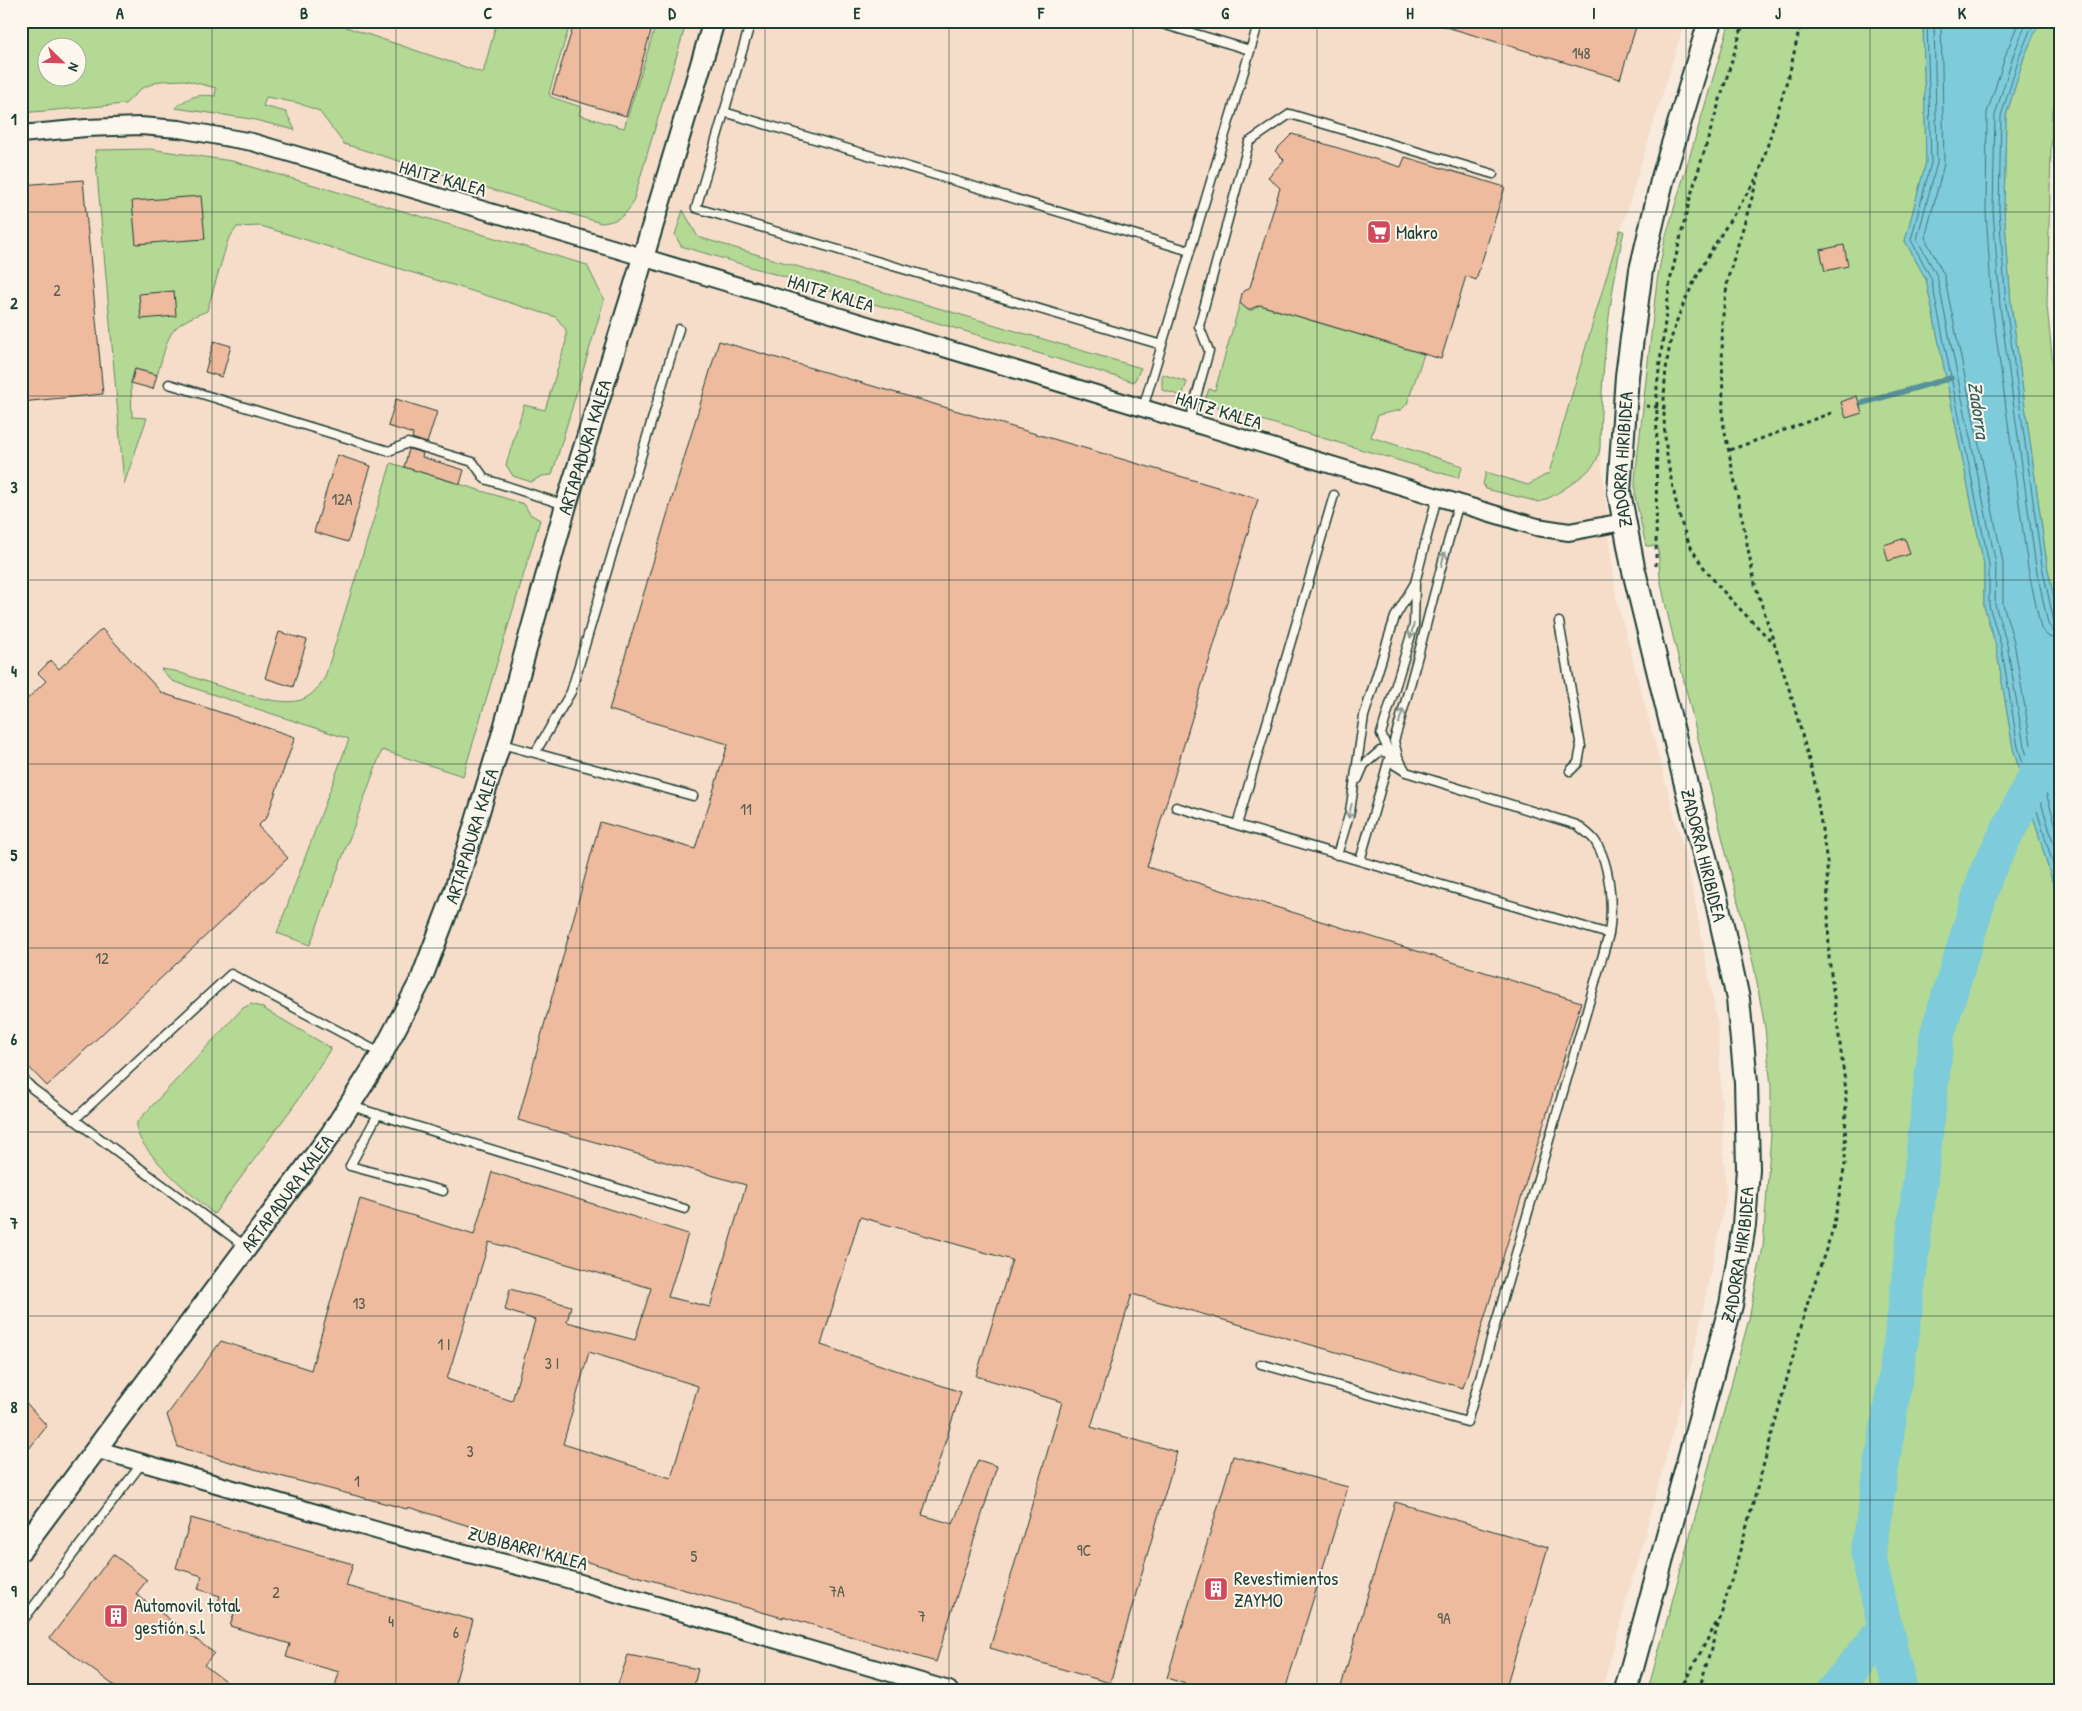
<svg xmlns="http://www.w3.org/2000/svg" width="2082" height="1711" viewBox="0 0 2082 1711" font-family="'Patrick Hand',sans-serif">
<rect width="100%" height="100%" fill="#f8ebdd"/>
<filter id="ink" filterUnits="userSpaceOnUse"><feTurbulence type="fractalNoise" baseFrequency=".02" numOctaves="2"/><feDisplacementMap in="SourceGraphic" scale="10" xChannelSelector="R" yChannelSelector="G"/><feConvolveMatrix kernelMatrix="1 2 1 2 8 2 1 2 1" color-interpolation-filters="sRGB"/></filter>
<g filter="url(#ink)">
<path fill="#f5ddca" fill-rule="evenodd" d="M21,21H1685L1621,230L1624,231L1609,310L1604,355L1600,448L1616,596L1689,870L1718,1026L1726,1197L1692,1363L1602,1690H21ZM48,48H78V78H48Z"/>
<path fill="#b3d994" stroke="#698b64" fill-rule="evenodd" d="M63,21H348L346,27L483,73L497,21H571L549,93L551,97L581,107L579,115L624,128L657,21H687L632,205C624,217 615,222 601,223L344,144L319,111L298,103L266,97L263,106L286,112L295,130L251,119L175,108C190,96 197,94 215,96L216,88L185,80L160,81L142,88L125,104L21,113V25ZM48,48H78V78H48Z
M1730,21H1923L1926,162L1905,241L1926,279L1984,565V606L1996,646L2013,748L2061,911V1690H1648L1749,1319L1763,1247L1771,1133V1087L1765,1028L1754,967L1668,616L1660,578L1658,546H1646L1635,496V479L1657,280L1665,239Z
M2040,21H2061V80L2052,114L2047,305L2061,447V632L2047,565L2011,304L2004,209L2006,116L2024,57Z
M150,149L232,161L587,265L604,300L552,475L542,476L531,482L513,476L506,465L524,405L545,410L566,341V330L556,317L261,226L237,227L228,240L207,311C165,327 170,335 157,375L135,369L131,383L132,417L147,418L124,484L95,150Z
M683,210L698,237L1141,368L1134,382L681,246L675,235Z
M1620,230L1624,231C1608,303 1601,374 1600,448C1599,453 1598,458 1595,463C1587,475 1553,498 1539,502L1486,489L1483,484L1486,472L1528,485L1549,473Z
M1240,303L1248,310H1253L1259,305L1424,354L1407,404L1401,410L1378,415L1371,437L1463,466L1458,478L1204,403L1209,389L1215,390Z
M1162,374L1187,382L1182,396L1162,390Z
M391,463L524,504L530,514L540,520L463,776L382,750L310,945L277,933L349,739L172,681L161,669L175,671C203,680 275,709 301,700C312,696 319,687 325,677Z
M251,1004L261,1007L331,1048L295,1104L214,1214C194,1197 147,1157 138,1134C136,1130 137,1126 137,1122L243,1008Z"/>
<path fill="#7ecbdc" stroke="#589299" d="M1923,21H2040L2024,57L2006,116L2004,209L2011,304L2047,565L2061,632V911L2013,748L1996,646L1984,606V565L1926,279L1905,241L1926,162Z"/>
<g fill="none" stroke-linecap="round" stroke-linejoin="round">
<path stroke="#457677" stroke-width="1" d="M1927,21L1931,163L1911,240L1931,278L1989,564V606L2001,645L2018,747L2061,891
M1934,21L1937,163L1917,239L1937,276L1996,564L1995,605L2007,644L2024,746L2061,868
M1941,21L1944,164L1925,238L1944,275L2003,562V604L2014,642L2031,744L2061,842
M2019,21L2007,51L1987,113L1986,211L1992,306L2028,568L2041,629L2049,637L2061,640
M2027,21L2014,53L1995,115L1993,210L2000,306L2036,567L2048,624L2053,631L2061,632
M2034,21L2020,55L2001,116L1999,210L2006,305L2042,566L2054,622L2061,626"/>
<path stroke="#589299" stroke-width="5.5" d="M1859,404L1951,378"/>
<path stroke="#7ecbdc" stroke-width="35" d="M1834,1690L1885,1629
M1900,1690L1868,1555L1903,1328L1937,1035L1987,872L2048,751"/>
</g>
<path fill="#eebb9f" stroke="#1f3d34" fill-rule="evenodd" d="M575,21H654L626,116L552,94Z
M1441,21H1618L1636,27L1620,79L1440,25Z
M1292,134L1401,167L1405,157L1505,187L1476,280L1466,276L1441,359L1260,305L1248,310L1240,303L1242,293L1250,287L1280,188L1268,177L1284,160L1275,151Z
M83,180L103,394L21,402V185Z
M201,196L205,239L136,244L132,201Z
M1844,245L1848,266L1825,271L1820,250Z
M174,291L176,316L141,319L139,294Z
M214,341L231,346L222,377L205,372Z
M719,341L1258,499L1147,867L1581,1002L1463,1388L1132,1294L1091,1427L1177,1452L1110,1683L990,1648L1062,1402L976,1376L1012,1260L860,1217L821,1345L961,1392L922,1515L953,1524L978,1460L997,1466L936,1662L783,1616V1618L556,1553L408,1507L407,1509L272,1474L178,1447L167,1415L221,1341L311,1370L360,1199L474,1235L492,1172L688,1234L668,1297L710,1307L746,1185L518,1120L600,822L695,849L728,744L609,710ZM489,1242L651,1288L635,1340L567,1322L571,1306L510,1289L505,1310L535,1320L512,1401L447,1379ZM589,1352L698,1386L671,1478L563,1444Z
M135,369L157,375L153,389L131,383Z
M1857,396L1862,413L1846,418L1841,402Z
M396,399L437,412L427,443L412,438L413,434L388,426Z
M409,449L423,453L422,457L464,470L460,484L404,467Z
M337,455L371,466L348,542L314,532Z
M1905,538L1910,554L1888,561L1884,545Z
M102,629L162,693L295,737L267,817L258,826L288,858L47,1086L21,1059V705L46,681L38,673L51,660L59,669Z
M279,632L307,640L293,687L265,678Z
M21,1397L47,1426L21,1459Z
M1233,1456L1348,1487L1285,1690H1204L1167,1678Z
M1395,1502L1548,1547L1505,1690H1340Z
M191,1518L353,1564L346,1586L473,1620L453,1690H334L339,1672L286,1657L290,1644L230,1626L234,1614L216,1608L220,1596L198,1589L202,1576L176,1568Z
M113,1554L147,1580L136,1594L214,1653L204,1665L237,1690H120L50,1638Z
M628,1655L698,1669L693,1690H616Z"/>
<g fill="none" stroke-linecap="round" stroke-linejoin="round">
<defs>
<path id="service" d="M751,21L696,208L1162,345
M1152,21L1250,50
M724,112L1190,251
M169,384L389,451L408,443L473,462L485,479L565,505
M1143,408L1259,21
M1189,422L1209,351L1199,326L1249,142L1290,114L1493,174
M1415,583L1414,625L1381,734L1395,765L1406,772L1398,757L1394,741C1418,662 1436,582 1459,503
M1559,622L1581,747L1578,763L1570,771
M502,744L693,796
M535,753L571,692L679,329
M1358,779L1364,765L1380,751L1392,754
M1176,807L1609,934
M1237,825L1334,495
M1337,855L1350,812L1364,716L1395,617L1415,583L1437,497
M1360,861L1391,752
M21,1077L33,1089L246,1247
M351,1106L685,1209
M378,1114L350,1166L443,1191
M74,1120L231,974L382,1054
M1261,1364L1467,1422L1609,934C1613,907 1611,865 1595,841C1591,835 1583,830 1577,825L1406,772
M21,1623L142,1463"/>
<path id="minor" d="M21,134L86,128L140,126L179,129L252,142L619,250L1537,527L1569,532L1623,522
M95,1449L389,1534L553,1575L949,1690"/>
<g id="tertiary">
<path id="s1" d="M21,1550L331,1134L382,1054L421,980L454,893L500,743L566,505L630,301L714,21"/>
</g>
<g id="secondary">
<path id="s2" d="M1626,1690L1731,1305L1744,1225L1748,1169L1746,1082L1738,999L1717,902L1690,801L1633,567L1619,492L1627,376L1641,270L1662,181L1710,21"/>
</g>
</defs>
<use href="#service" stroke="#1f3d34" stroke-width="11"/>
<use href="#minor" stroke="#1f3d34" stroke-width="20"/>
<use href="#tertiary" stroke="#1f3d34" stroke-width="24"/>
<use href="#secondary" stroke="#1f3d34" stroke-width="26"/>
<path stroke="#1f3d34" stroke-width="3" stroke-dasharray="4 4" stroke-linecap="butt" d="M1756,179C1727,226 1684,287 1671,340C1661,383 1662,440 1672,483C1677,507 1682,533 1695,554C1715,587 1746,614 1772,642
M1646,406L1665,408
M1730,450L1834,412
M1656,566L1657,387L1670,281L1690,198L1744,21
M1680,1690L1717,1622
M1699,1690L1745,1533L1807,1305L1833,1229L1845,1164L1846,1091L1829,958L1827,862L1814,778L1791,695L1755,584L1723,422L1722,323L1728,278L1791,67L1801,21"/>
<use href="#service" stroke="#fbf7ec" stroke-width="8"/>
<use href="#minor" stroke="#fbf7ec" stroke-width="16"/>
<use href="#tertiary" stroke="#fbf7ec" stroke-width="20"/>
<use href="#secondary" stroke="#fbf7ec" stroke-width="22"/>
</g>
<defs><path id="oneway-shaft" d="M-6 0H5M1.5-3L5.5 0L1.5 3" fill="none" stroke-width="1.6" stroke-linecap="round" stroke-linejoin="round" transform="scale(1.25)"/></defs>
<g stroke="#8d9a90">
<use href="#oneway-shaft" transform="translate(1443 559) rotate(-76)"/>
<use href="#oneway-shaft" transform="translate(1412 631) rotate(104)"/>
<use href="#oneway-shaft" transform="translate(1401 716) rotate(-73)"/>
<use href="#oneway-shaft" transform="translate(1350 811) rotate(103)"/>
</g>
</g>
<path fill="none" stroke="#1f3d34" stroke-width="1" stroke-opacity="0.55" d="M212,21V1690M396,21V1690M580,21V1690M765,21V1690M949,21V1690M1133,21V1690M1317,21V1690M1502,21V1690M1686,21V1690M1870,21V1690M21,212H2061M21,396H2061M21,580H2061M21,764H2061M21,948H2061M21,1132H2061M21,1316H2061M21,1500H2061"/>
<defs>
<symbol id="supermarket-square" viewBox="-11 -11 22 22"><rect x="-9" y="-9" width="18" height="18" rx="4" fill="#d1495b" stroke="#fbf7ec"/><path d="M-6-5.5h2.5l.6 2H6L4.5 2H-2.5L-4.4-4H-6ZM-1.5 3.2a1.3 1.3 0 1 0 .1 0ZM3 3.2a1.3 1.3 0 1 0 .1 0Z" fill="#fff"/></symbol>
<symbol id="building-square" viewBox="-11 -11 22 22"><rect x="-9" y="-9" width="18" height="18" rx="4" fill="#d1495b" stroke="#fbf7ec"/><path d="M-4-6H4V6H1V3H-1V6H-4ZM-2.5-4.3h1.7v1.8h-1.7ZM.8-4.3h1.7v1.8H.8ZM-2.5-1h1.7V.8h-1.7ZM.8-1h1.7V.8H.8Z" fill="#fff"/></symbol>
</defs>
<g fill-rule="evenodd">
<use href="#supermarket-square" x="1365" y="218" width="28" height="28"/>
<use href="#building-square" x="1202" y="1575" width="28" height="28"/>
<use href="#building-square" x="102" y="1602" width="28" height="28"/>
</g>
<g text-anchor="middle" stroke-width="4" stroke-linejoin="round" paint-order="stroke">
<g font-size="16" fill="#535c4f">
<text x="1581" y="59">148</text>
<text x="57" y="296">2</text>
<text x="342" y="505">12A</text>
<text x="746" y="815">11</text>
<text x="102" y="964">12</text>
<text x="359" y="1309">13</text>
<text x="444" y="1350">1 I</text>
<text x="552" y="1369">3 I</text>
<text x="470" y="1457">3</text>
<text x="357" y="1487">1</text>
<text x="1084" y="1556">9C</text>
<text x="694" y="1562">5</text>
<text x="837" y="1597">7A</text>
<text x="276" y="1598">2</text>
<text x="922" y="1622">7</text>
<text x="1444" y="1624">9A</text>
<text x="391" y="1627">4</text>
<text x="456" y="1638">6</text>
</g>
<g font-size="19" fill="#1f3d34" stroke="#fbf7ec">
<text transform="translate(443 178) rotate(16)" y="7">HAITZ KALEA</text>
<text transform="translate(831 293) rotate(17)" y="7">HAITZ KALEA</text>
<text transform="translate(1219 410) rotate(17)" y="7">HAITZ KALEA</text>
<text dy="7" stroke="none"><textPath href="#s1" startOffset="1255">ARTAPADURA KALEA</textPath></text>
<text dy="7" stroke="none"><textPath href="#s2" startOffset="1260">ZADORRA HIRIBIDEA</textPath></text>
<text dy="7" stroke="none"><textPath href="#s1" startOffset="850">ARTAPADURA KALEA</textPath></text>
<text transform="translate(1704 855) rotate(76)" y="7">ZADORRA HIRIBIDEA</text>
<text dy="7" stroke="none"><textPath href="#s1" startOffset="445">ARTAPADURA KALEA</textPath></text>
<text dy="7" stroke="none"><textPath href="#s2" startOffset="450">ZADORRA HIRIBIDEA</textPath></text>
<text transform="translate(528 1548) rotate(15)" y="7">ZUBIBARRI KALEA</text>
</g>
<g font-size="19" fill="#1f3d34" stroke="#fbf7ec" text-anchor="start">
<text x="1396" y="239">Makro</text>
<text x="1234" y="1585">Revestimientos<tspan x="1234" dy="22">ZAYMO</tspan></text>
<text x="134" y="1612">Automovil total<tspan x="134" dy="22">gestión s.l</tspan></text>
</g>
<g font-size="20" font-style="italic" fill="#37605e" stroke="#fbf7ec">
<text transform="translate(1979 410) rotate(82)" y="7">Zadorra</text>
</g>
</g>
<rect width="2082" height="1711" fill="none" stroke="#fbf7ec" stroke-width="55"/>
<g transform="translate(62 62) rotate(113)"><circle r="24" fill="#fbf7ec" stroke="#a3ada2"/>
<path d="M0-4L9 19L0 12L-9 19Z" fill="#d1495b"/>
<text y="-8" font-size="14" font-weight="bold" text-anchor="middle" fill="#1f3d34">N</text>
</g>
<rect x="28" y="28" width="2026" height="1656" fill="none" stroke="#1f3d34" stroke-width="2"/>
<g font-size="16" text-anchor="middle" font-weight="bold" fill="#1f3d34">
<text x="120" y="19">A</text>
<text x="304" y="19">B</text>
<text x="488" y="19">C</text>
<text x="672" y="19">D</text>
<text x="857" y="19">E</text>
<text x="1041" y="19">F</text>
<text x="1225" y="19">G</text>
<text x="1410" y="19">H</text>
<text x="1594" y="19">I</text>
<text x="1778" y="19">J</text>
<text x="1962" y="19">K</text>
<text x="14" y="125">1</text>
<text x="14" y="309">2</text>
<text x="14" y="493">3</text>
<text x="14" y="677">4</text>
<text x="14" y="861">5</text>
<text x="14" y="1045">6</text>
<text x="14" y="1229">7</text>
<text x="14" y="1413">8</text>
<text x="14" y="1597">9</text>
</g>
</svg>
